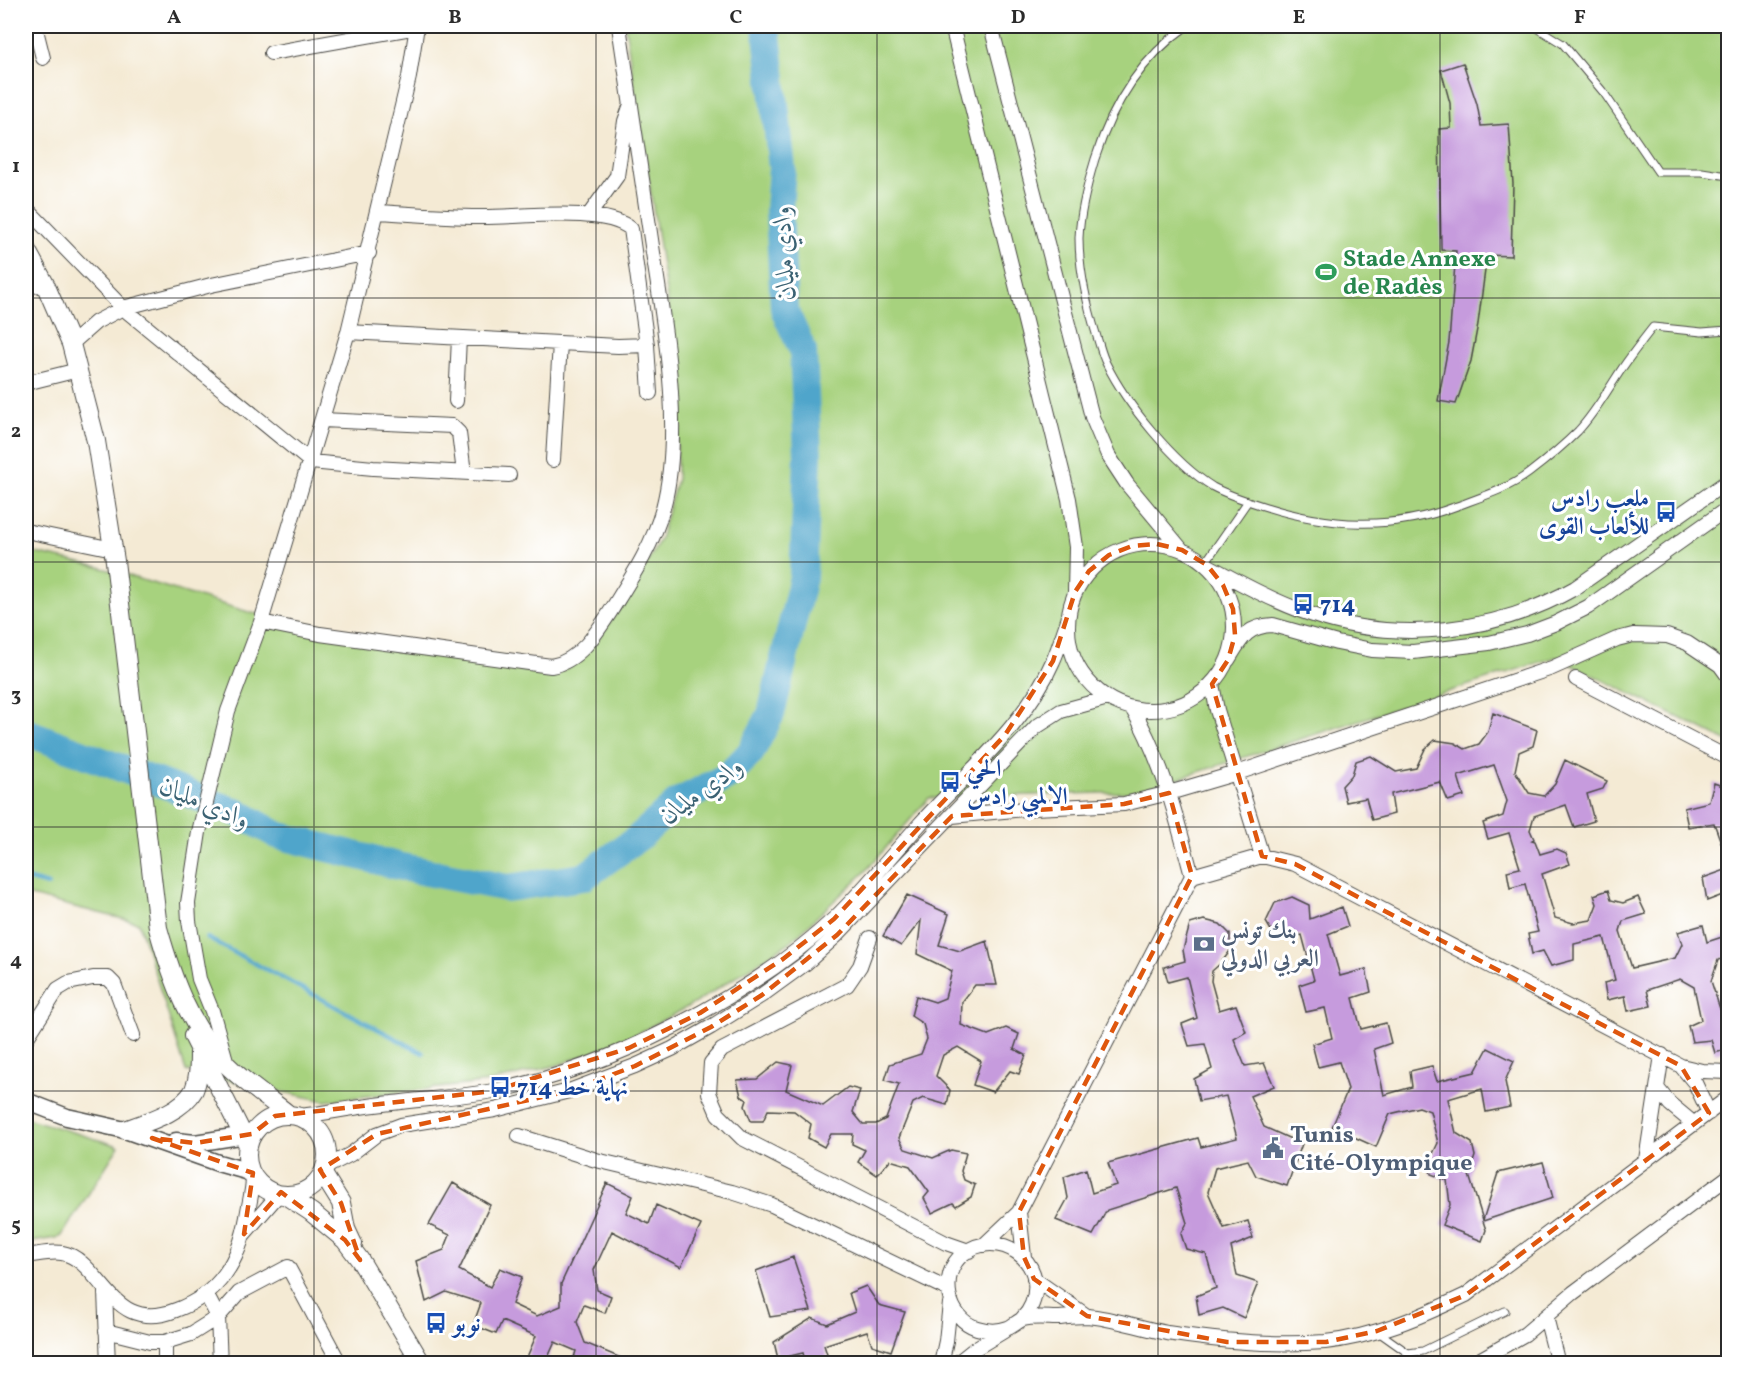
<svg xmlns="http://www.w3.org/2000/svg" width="1754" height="1389" viewBox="0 0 1754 1389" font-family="Vollkorn,Amiri,serif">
<rect width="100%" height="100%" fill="#fff"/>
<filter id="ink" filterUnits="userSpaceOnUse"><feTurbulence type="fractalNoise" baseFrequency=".0167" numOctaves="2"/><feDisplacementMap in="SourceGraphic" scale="12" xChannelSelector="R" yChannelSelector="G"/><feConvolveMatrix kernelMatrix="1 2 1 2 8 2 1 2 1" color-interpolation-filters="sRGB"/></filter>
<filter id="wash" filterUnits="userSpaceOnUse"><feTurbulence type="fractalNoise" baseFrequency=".008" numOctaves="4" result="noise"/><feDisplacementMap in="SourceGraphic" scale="24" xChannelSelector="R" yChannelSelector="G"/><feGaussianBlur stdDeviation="1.35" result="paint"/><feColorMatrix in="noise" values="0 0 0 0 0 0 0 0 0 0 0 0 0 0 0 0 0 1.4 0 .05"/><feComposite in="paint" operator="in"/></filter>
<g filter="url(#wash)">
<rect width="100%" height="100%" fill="#f4ead4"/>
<path fill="#a7d27e" stroke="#697e54" stroke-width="1.5" d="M625,26H1728V742L1556,657L1136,792L929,798L864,873L789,943L695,1003L627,1039L558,1065L490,1082L325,1101L186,1071L139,923L26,895V551L99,567L252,613L536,673L564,670L592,647L631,593L660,539L677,479V388L670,317Z
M26,1118L119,1146L61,1237L26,1243Z"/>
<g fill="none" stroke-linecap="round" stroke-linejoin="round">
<path stroke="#4fa5cb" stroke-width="4.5" d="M26,879L48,885
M207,938L423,1053"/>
<path stroke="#4fa5cb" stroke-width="28" d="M26,732L239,813L277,835L402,867L507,888L584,877L638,838L678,802L728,776L751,752L771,714L803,577L808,456L803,351L784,309L779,209L782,168L766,26"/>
</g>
<g id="blocks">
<path fill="#c69bdd" d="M1463,63L1477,104L1481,126L1509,124L1513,184L1511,256L1487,255L1478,324L1471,361L1456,404L1438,401L1449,342L1456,251L1441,250L1439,129L1451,128L1450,103L1441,70Z
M1493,713L1537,730L1533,746L1519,752L1515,771L1529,793L1544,796L1555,784L1565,760L1607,781L1603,789L1587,794L1594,821L1574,827L1566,805L1534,816L1530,830L1534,839L1532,840L1535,841L1540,854L1557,849L1566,853L1570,864L1542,874L1555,918L1573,923L1591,920L1597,904L1594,895L1608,890L1611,900L1623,903L1638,897L1646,914L1623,921L1620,931L1632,968L1675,958L1682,944L1678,932L1703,925L1707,942L1728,935V957L1718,960L1711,981L1720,1009L1728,1006V1049L1715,1053L1711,1040L1692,1042L1688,1026L1701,1020L1694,987L1680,979L1647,990L1651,1006L1628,1011L1625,996L1607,1000L1604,983L1615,980L1604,937L1574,944V960L1551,966L1543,951L1532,954L1528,934L1538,932L1525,884L1510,888L1507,871L1520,868L1509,833L1488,839L1483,823L1503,816L1507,801L1494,765L1458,776L1464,796L1448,801L1440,782L1391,794L1394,814L1372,820L1366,798L1346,802L1342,786L1352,775L1356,761L1371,756L1396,772L1416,768L1425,749L1435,740L1455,743L1465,749L1479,744L1488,732Z
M1714,783L1728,788V859H1727L1714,823L1688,827L1684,808L1709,802Z
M1728,869V893L1707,901L1703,878Z
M907,895L949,914L939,945L960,951L987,941L997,985H975L962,1002L961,1025L988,1035L1006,1028L1019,1034L1014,1049L1026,1055L1019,1074L1010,1071L993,1092L973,1085L981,1061L958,1047L943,1055L936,1076L950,1090L947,1105L923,1098L913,1103L899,1138L905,1149L933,1158L951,1150L966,1153L961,1171L964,1180L975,1185L971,1197L956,1206L953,1203L932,1213L924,1198L929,1192L910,1166L890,1160L877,1175L858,1162L865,1150L852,1144L853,1134H831L824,1147L808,1138L811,1124L794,1111L768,1110L763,1121H751L745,1106L747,1100L741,1096L737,1080L757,1079L778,1062L792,1065L786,1090L823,1106L848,1087L860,1090L853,1112L863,1124H876L886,1119L899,1084L885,1080L890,1064L921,1054L927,1039L923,1024L911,1016L916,996L935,1002L945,998L952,971L917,954L921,920L901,946L883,936Z
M1292,897L1309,905L1310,919L1342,907L1348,926L1328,934L1340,976L1366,969L1371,992L1353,998L1361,1029L1386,1023L1391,1043L1374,1049L1384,1095L1412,1087L1410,1071L1432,1066L1437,1081L1475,1072L1488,1048L1514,1061L1505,1081L1510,1107L1486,1112L1482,1089L1448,1099L1456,1133L1472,1143L1475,1156L1469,1175L1483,1220L1498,1173L1543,1162L1553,1198L1483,1221L1486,1230L1482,1241L1442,1225L1450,1205L1447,1180L1431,1174L1428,1164L1438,1143L1430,1111L1419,1107L1390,1114L1376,1147L1332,1127L1348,1089L1339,1062L1318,1067L1312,1044L1332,1038L1325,1008L1306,1012L1299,985L1314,980L1302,935L1285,938L1273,934L1266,922L1275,903Z
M1204,920L1220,924L1230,934V951L1221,963L1212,971L1211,981L1219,1010L1236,1005L1246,1032L1234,1039L1245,1066L1264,1063L1274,1086L1250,1096L1264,1127L1302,1144L1287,1186L1256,1176L1248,1160L1215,1168L1208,1192L1224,1228L1248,1221L1253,1238L1231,1247L1237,1276L1258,1283L1244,1318L1223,1308L1199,1315L1196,1296L1216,1288L1206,1254L1186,1249L1181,1234L1187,1223L1176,1188L1107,1210L1093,1235L1056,1220L1068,1198L1064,1177L1086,1169L1092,1193L1116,1185L1108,1163L1198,1138L1201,1147L1237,1138L1226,1096L1199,1101L1194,1079L1212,1069L1205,1044L1189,1046L1182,1024L1197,1018L1187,977L1168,982L1164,967L1185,961L1183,950L1190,924Z
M453,1183L490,1205L459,1270L490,1287L500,1268L522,1277L512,1304L537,1316L561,1306V1284L607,1183L633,1196L626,1213L649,1224L656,1205L701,1225L681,1267L612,1231L594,1270L597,1290L611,1296L605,1313L584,1305L577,1322L585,1343L635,1364H572L576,1351L555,1342L545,1364H524L536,1336L502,1321L496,1334L473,1325L481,1303L446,1292L426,1302L416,1261L444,1250L450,1235L429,1225Z
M793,1257L811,1311L770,1317L756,1271Z
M866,1286L879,1305L905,1312L891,1351L872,1345L867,1331L824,1345L830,1364H806L803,1353L778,1359L774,1342L812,1318L827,1324L855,1312L849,1293Z"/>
</g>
</g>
<g filter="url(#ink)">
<use href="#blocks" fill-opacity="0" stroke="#494844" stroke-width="1.5"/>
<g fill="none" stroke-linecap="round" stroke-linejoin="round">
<defs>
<path id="service" d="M1187,26C1140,59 1112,105 1095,159C1088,182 1080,214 1079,238C1079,272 1087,305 1097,337C1100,346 1102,355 1106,363C1126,404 1174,463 1213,487C1228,495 1247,501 1263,506C1329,527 1391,531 1457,506C1481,497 1508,489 1529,473C1546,460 1563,446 1578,431C1595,413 1607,391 1621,370C1631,355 1642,341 1653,327L1702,332L1728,330
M1534,26L1563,44L1604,93L1658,172H1702L1728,176
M1205,563L1248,501
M1377,1331L1408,1353L1423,1351L1505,1311"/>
<path id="minor" d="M35,26L43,58
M952,26L1069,499L1076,547L1075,592
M991,26L1092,417L1108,455L1127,484L1182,550
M271,53L417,27
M26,208L123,308L211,285L369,253
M378,212C411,214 445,217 479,217C515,218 604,205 631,229L647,345
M589,215L617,176L625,121L630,107
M26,287L45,284
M348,332L618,346L647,345L650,393
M71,344L96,322L123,308L311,462L373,468L509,475
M26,383L78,370
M456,401L459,338
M322,420L452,426L459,433L464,473
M553,460L560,343
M26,531L113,549
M1068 627a83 83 0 1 1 166 0a83 83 0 1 1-166 0Z
M1207,565C1240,583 1273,601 1310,614C1396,644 1496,633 1575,588L1728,481
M261,622L320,634L551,666C579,662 598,631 612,609C632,577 653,545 663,508C684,429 664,325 652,246C641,172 630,99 619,26
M1228,660C1241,639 1246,626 1273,625L1337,643L1372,650L1413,652L1489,643L1527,634L1556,623L1588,607L1728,508
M1576,679L1728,758
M1212,684L1217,710L1262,856
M1132,708C1162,759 1177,819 1192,876
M952,816L1034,808L1124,804L1169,793L1237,773L1552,668L1617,639L1633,635L1667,636L1687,643L1720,665L1728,676
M870,938L860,966L847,985L722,1050L711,1063L709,1093L718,1114L742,1138L946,1243L969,1251
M26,1039L58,989L68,983L93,978H108L114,984L133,1035
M227,1064L212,1011L199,979L189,921L188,903L199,832L228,711L261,622L348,332L409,77L417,26
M1681,1066L1695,1083L1709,1113
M1657,1088L1670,1104L1694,1124
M301,1116C331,1112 361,1106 392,1103C425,1099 460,1097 493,1091C607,1070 750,997 835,918C865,889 891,856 919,825C966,773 1025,726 1053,661C1059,648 1063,633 1068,620
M519,1136L596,1160L732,1192L772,1205L947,1289
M1646,1160L1662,1055
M326,1167L351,1154L377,1134L401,1125L495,1110L569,1091L635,1066L672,1049L711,1027L762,995L806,963L837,935L1036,727L1061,711L1108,698
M1019,1212L1024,1257
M244,1234L279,1194
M984,1245L1019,1212L1192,876L1262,856L1295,864L1681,1066L1702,1071L1728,1072
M26,1256C37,1255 50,1251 62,1253C89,1257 104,1298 131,1311C146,1318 161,1316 176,1310C219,1294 239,1262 247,1217C249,1203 253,1191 253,1177
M1034,1279L1087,1316
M105,1292L108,1364
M206,1294L218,1317L220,1364
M1546,1317L1558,1364
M1022,1319C1026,1315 1030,1309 1032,1304C1049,1261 998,1226 963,1254C938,1274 947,1319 977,1328C987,1331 998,1332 1008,1328C1013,1326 1018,1321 1023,1319C1034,1316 1048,1318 1060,1318C1068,1317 1078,1316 1087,1316C1113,1318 1140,1328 1167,1333C1220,1341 1271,1346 1325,1342C1374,1337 1422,1316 1466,1295L1728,1098
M106,1331L150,1342H165L191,1334L218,1317L239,1293L288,1267L340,1364
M165,1342V1364
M402,1364L418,1355
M941,1364L946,1341L950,1303
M956,1364L976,1348L1004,1331
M1472,1364L1525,1334L1573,1293L1728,1177"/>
<path id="tertiary" d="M26,1101L67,1117L125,1130L218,1163L250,1172
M176,1141L195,1143L252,1134"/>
<path id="secondary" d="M26,249L45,284L71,344L96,441L115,561L158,928C172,978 189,1027 227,1065C245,1083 268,1098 288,1114
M193,1036L248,1145
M247 1155a40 40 0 1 1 80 0a40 40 0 1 1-80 0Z
M125,1130C147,1122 182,1112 194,1090C199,1078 199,1065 199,1052
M323,1174L341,1203L346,1229L353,1244
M285,1195L311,1212L345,1240L360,1260L422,1364"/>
</defs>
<use href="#service" stroke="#494844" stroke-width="9"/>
<use href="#minor" stroke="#494844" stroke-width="16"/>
<use href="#tertiary" stroke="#494844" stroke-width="19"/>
<use href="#secondary" stroke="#494844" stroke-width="20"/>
<use href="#service" stroke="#fff" stroke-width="7"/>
<use href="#minor" stroke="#fff" stroke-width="14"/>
<use href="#tertiary" stroke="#fff" stroke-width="16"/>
<use href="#secondary" stroke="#fff" stroke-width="18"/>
</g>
</g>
<path fill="none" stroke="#df570e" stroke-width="4.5" stroke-dasharray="12 8" stroke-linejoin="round" d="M1157,544L1182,550L1207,565L1223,585L1233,609L1235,635L1228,660L1212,684L1262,856L1295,864L1681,1066L1709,1113L1466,1295L1377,1331L1326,1342H1227L1087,1316L1034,1279L1024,1257L1019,1212L1192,876L1169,793L1124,804L952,816L837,935L762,995L711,1027L635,1066L569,1091L377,1134L320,1170L341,1203L360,1260L345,1240L281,1192L244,1234L253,1173L152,1138L195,1143L252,1134L275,1116L493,1091L629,1048L700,1013L783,959L834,919L1005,735L1053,661L1075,592L1089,571L1109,555L1132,546Z"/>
<path fill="none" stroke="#2b2b2b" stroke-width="1.5" stroke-opacity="0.55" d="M314,26V1364M596,26V1364M877,26V1364M1158,26V1364M1440,26V1364M26,298H1728M26,562H1728M26,827H1728M26,1091H1728"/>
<defs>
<symbol id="stadium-bare" viewBox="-9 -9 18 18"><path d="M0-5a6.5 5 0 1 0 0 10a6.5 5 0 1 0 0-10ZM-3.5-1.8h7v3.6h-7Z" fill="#2e9e5b" stroke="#fff" stroke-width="2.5" paint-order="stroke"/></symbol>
<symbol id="bus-bare" viewBox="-9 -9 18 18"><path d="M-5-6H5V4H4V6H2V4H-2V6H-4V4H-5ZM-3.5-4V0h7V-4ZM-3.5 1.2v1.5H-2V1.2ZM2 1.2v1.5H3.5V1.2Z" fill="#1a4fb4" stroke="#fff" stroke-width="2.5" paint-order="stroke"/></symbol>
<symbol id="bank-bare" viewBox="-9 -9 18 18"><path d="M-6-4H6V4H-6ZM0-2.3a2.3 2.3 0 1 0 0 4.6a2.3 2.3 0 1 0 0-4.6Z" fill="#5c6f8a" stroke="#fff" stroke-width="2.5" paint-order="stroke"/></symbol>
<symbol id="civic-bare" viewBox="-9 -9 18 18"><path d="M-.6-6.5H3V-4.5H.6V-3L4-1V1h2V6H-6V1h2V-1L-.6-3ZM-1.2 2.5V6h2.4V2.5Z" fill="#5c6f8a" stroke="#fff" stroke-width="2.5" paint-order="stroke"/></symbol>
</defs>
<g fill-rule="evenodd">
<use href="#stadium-bare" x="1311" y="257" width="30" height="30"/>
<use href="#bus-bare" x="1651" y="497" width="30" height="30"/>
<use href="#bus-bare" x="1288" y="589" width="30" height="30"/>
<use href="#bus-bare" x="935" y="767" width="30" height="30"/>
<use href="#bank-bare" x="1189" y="929" width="30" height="30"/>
<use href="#bus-bare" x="485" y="1072" width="30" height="30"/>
<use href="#civic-bare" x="1258" y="1133" width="30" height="30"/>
<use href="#bus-bare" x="421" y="1308" width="30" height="30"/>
</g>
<g text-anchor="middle" stroke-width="6" stroke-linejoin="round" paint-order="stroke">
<g font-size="24" font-weight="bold" fill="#27864d" stroke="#fff" text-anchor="start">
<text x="1343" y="266">Stade Annexe<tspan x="1343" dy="28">de Radès</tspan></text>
</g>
<g font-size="24" font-weight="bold" fill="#164399" stroke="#fff" text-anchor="start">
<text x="1649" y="506" text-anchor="end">ملعب رادس<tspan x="1649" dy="28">للألعاب القوى</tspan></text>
<text x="1320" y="612">714</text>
<text x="967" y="776">الحي<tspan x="967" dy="28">الالمبي رادس</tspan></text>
<text x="517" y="1095">نهاية خط 714</text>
<text x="453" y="1331">نوبو</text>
</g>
<g font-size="24" font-weight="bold" fill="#4e5e75" stroke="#fff" text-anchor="start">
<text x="1221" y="938">بنك تونس<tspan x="1221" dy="28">العربي الدولي</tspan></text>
<text x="1290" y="1142">Tunis<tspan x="1290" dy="28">Cité-Olympique</tspan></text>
</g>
<g font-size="26" font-style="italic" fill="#3b6273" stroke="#fff">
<text transform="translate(783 253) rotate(-93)" y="9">وادي مليان</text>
<text transform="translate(701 790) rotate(-36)" y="9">وادي مليان</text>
<text transform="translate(205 802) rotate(23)" y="9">وادي مليان</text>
</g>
</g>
<rect width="1754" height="1389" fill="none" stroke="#fff" stroke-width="66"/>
<rect x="33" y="33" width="1688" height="1323" fill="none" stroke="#2b2b2b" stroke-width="2"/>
<g font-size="20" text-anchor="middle" font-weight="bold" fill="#2b2b2b">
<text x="174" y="23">A</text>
<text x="455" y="23">B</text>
<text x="736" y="23">C</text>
<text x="1018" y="23">D</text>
<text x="1299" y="23">E</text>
<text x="1580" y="23">F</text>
<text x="16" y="172">1</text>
<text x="16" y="437">2</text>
<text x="16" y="701">3</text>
<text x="16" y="966">4</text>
<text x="16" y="1231">5</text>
</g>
</svg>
